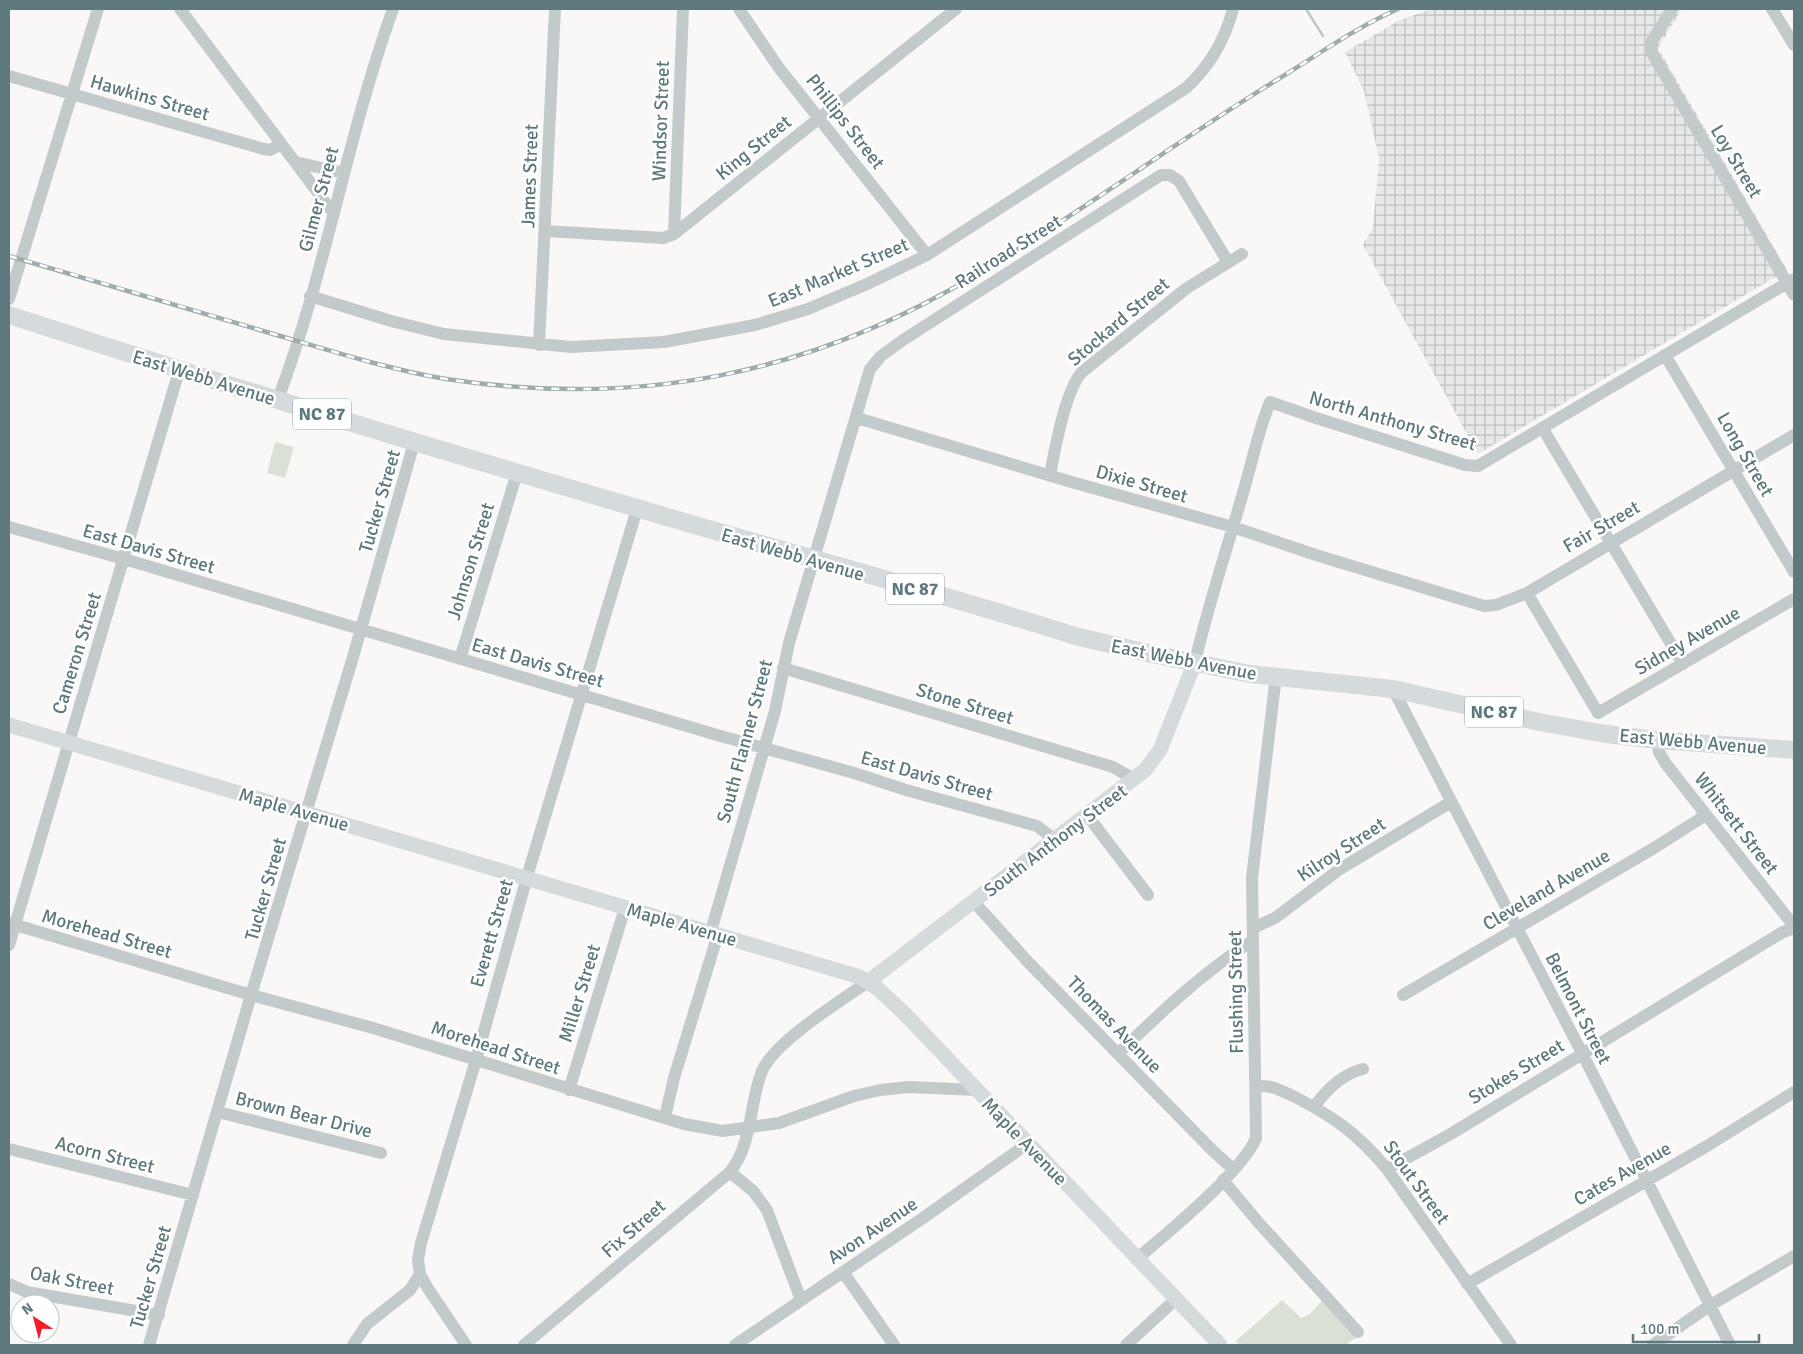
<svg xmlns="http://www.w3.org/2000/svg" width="1803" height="1354" viewBox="0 0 1803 1354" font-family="Signika,sans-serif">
<defs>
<pattern id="industrial-grid" width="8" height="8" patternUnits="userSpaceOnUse" patternTransform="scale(1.25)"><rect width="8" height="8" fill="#e7e8e7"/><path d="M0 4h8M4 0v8" fill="none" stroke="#bec1c0"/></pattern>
</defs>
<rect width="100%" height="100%" fill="#f9f8f6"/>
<path fill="url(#industrial-grid)" d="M1431,9H1682L1658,48L1787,270L1478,454L1363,245L1373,228L1379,158L1364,91L1345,52L1398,21Z"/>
<path fill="#dbe0d5" d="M275,442L294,447L285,478L267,473Z
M1325,1297L1358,1336L1346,1345H1239L1236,1341L1282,1300L1301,1318L1310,1314Z"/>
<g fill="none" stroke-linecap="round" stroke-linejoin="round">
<path stroke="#b7cbca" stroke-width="2.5" d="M1306,9L1323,36"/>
<path stroke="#c2cacb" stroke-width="12" d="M180,9L334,214
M739,9L779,68L927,255
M1672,9L1652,41V53L1794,295
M1772,9L1794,45
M9,76L264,149L270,150L280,145
M295,162L344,173
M546,231L663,238L674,234L956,9
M674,234L683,9
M310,296L391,321L444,334L571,347L664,342L755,325L808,309L867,284L927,255L1186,88C1210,66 1225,40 1233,9
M9,299L98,9
M539,345L555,9
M1665,355L1794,572
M278,399C326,272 347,136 393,9
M857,418L1075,483L1233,527L1319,556L1484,606L1496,605L1527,593L1794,435
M1543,429L1683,664
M1050,475C1055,449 1065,391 1082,372L1187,288L1242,254
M9,527L124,559L717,735L854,773L906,790L1012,819L1037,826L1054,839
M1527,593L1598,713
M460,659L517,473
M1195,662C1208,605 1227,549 1243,493C1252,463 1258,431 1270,402L1316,418L1465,465L1478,466L1794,279
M783,668L1113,767L1127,775L1132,781
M1393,689L1582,1053L1730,1345
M1598,713L1794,599
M1657,740L1659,752L1666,764L1794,926
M1087,815L1148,895
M974,902L1029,963L1213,1151L1233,1169
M9,923L251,995L373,1028L684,1124L723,1131L779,1123L854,1096L880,1090L909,1087L976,1090
M1253,928L1275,918L1340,869L1451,802
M711,931L775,711L789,643L870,369L881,356L903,340L1161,175H1170L1179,181L1228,262
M9,945L179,371
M1403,995L1654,848L1706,815
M1118,1054C1160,1013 1202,973 1252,941
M1257,1086C1272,1085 1280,1090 1293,1096C1333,1116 1358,1134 1387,1169L1511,1345
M569,1090L625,908
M1315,1106C1327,1089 1342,1074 1363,1069
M218,1112L381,1153
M665,1117L674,1078L718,934
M9,1149L193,1195
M1387,1169L1449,1135L1783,932L1794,928
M730,1172L753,1191L767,1210L801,1300
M1223,1180L1258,1222L1358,1332
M1138,1258C1167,1233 1243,1171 1256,1138L1252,878L1276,676
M843,1272L894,1345
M420,1274L427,1287L466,1345
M9,1284L27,1292L159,1315
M1467,1284L1707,1146L1794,1092
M149,1345L251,995L353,657L414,443
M353,1345L367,1324L410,1290L420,1274L418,1260L421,1243L476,1060L527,877L637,509
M524,1345L730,1172C753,1143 749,1104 762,1071C774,1042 842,1000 869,981
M735,1345L923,1218L1027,1144
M1126,1345L1176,1299
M1653,1345L1709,1306L1794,1256"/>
<path stroke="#d5dbdd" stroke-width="15" d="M9,725L860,977L878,989L904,1013L1220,1345
M869,981L1145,770L1160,750L1195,662"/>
<path stroke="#d5dbdd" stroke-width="18" d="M9,315C218,383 429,447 640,509C785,552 931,590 1075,636L1152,654L1250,674L1393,689L1539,722L1606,734L1657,740L1794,750"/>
<defs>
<path id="rail" d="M9,256C96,281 183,307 270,333C325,349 390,370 446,379C639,408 808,375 976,275C1080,213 1177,141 1280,78C1319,54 1357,27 1398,9"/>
</defs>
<use href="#rail" stroke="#9eacae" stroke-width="4.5"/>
<use href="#rail" stroke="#fff" stroke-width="2.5" stroke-dasharray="8" stroke-linecap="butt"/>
</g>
<g text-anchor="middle" stroke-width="5" stroke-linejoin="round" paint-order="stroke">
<g fill="#fff" stroke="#8ea1a5" stroke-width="1">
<rect x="293" y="398.5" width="58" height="31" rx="4"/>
<rect x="886" y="573.5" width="58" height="31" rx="4"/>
<rect x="1465" y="696.5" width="58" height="31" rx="4"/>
</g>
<g font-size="18" font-weight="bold" fill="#5d797e">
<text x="322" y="420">NC 87</text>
<text x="915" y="595">NC 87</text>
<text x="1494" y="718">NC 87</text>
</g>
<g font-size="19" fill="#5d797e" stroke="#fff">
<text transform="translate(150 97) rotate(16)" y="7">Hawkins Street</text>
<text transform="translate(660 121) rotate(-88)" y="7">Windsor Street</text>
<text transform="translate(846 121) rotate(52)" y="7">Phillips Street</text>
<text transform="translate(753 147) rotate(-39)" y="7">King Street</text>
<text transform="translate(1737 161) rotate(59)" y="7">Loy Street</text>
<text transform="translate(529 176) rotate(-88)" y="7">James Street</text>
<text transform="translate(318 199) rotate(-75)" y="7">Gilmer Street</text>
<text transform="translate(1008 251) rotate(-32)" y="7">Railroad Street</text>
<text transform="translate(838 272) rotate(-23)" y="7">East Market Street</text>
<text transform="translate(1118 321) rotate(-40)" y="7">Stockard Street</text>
<text transform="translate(204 377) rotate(17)" y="7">East Webb Avenue</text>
<text transform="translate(1393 420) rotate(16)" y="7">North Anthony Street</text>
<text transform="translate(1746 454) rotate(60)" y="7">Long Street</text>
<text transform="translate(1142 483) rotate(16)" y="7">Dixie Street</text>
<text transform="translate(379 501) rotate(-74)" y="7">Tucker Street</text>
<text transform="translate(1601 526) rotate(-30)" y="7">Fair Street</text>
<text transform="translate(149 548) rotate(16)" y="7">East Davis Street</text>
<text transform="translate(793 554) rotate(16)" y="7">East Webb Avenue</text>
<text transform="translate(470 561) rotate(-73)" y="7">Johnson Street</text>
<text transform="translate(1687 640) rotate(-30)" y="7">Sidney Avenue</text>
<text transform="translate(76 653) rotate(-73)" y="7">Cameron Street</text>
<text transform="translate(1184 659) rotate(11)" y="7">East Webb Avenue</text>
<text transform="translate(538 662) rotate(16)" y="7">East Davis Street</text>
<text transform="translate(965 703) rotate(17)" y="7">Stone Street</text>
<text transform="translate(744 741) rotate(-75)" y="7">South Flanner Street</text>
<text transform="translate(1693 741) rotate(5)" y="7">East Webb Avenue</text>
<text transform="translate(927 775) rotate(16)" y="7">East Davis Street</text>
<text transform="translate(294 809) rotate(16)" y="7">Maple Avenue</text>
<text transform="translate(1737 823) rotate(52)" y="7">Whitsett Street</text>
<text transform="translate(1055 840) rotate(-37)" y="7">South Anthony Street</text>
<text transform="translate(1341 849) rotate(-33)" y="7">Kilroy Street</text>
<text transform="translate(265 889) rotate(-74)" y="7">Tucker Street</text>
<text transform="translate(1546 889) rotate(-30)" y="7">Cleveland Avenue</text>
<text transform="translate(682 924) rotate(16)" y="7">Maple Avenue</text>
<text transform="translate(107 933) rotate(16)" y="7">Morehead Street</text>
<text transform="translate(491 933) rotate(-74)" y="7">Everett Street</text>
<text transform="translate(1235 992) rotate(-91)" y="7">Flushing Street</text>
<text transform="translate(579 993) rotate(-73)" y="7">Miller Street</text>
<text transform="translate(1579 1008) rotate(63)" y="7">Belmont Street</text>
<text transform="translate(1115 1024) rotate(46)" y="7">Thomas Avenue</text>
<text transform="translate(496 1047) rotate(18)" y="7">Morehead Street</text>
<text transform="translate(1516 1071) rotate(-31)" y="7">Stokes Street</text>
<text transform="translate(304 1114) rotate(14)" y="7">Brown Bear Drive</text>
<text transform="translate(1025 1141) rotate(46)" y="7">Maple Avenue</text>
<text transform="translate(105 1154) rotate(14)" y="7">Acorn Street</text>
<text transform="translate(1622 1173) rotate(-30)" y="7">Cates Avenue</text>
<text transform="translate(1417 1182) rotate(54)" y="7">Stout Street</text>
<text transform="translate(633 1228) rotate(-41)" y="7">Fix Street</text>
<text transform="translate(872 1230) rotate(-34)" y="7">Avon Avenue</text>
<text transform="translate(150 1277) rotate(-74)" y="7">Tucker Street</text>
<text transform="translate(72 1280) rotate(11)" y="7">Oak Street</text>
</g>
</g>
<rect width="1803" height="1354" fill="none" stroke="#5d797e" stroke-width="20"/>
<g transform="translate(35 1319) rotate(324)"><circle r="24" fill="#ffffff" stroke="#bec9cb"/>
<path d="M0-4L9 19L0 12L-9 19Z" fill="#f41c28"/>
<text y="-8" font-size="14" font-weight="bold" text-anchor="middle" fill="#5d797e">N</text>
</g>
<path d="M1633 1334v8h126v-8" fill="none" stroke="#5d797e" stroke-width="2.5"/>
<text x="1640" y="1334" font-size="15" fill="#5d797e" stroke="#ffffff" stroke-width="4" paint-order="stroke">100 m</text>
</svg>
